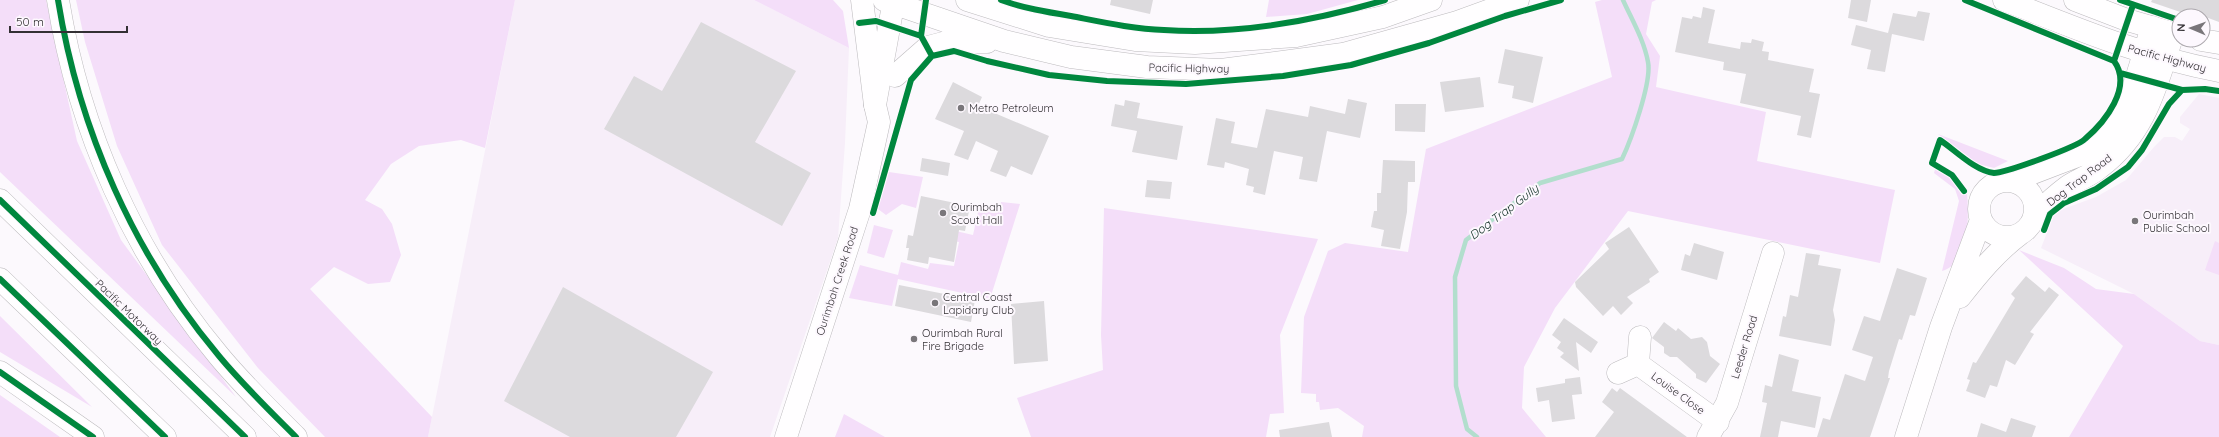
<svg xmlns="http://www.w3.org/2000/svg" width="2219" height="437" viewBox="0 0 2219 437" font-family="Quicksand,sans-serif">
<rect width="100%" height="100%" fill="#fcf9fd"/>
<path fill="#f7eef9" d="M515,0H754L849,48L845,143L838,238L770,437H428Z
M2199,94L2219,98V345L2200,341L2134,294L2041,248L2055,212L2096,197L2126,180L2154,147L2164,137H2175L2182,141L2190,129L2180,123V117Z"/>
<path fill="#f4def9" d="M0,0H46L77,141L121,240L236,397L0,172Z
M76,0H515L485,148L461,140L419,146L391,164L365,200L382,209L392,224L401,255L390,282L368,284L334,267L310,289L432,417L428,437H325L258,368L162,245L117,146L85,42Z
M754,0H833L843,11L849,48Z
M1269,0H1358L1307,14L1266,17Z
M1602,0H1656L1652,2L1646,34L1660,56L1656,87L1766,112L1757,161L1895,190L1880,263L1628,211L1555,308L1524,367L1522,408L1546,437H1362L1364,426L1338,408L1320,410L1319,402H1316V394L1301,393L1304,317L1328,251L1345,243L1408,252L1426,149L1612,77L1595,2Z
M1938,134L2008,161L1994,168L1978,164Z
M1936,166L1955,182L1962,195L1967,193C1969,216 1970,263 1942,271L1959,201L1955,189L1934,173Z
M889,172L923,177L916,208L902,204L886,215L878,209Z
M1001,202L1020,204L990,299L898,279L892,306L849,298L860,265L898,275L901,262L928,269L930,263L954,266L959,242L926,237L930,225L973,235L979,208L999,212Z
M1104,208L1318,239L1280,335L1284,413L1270,414L1266,437H1031L1017,398L1103,370L1101,335Z
M874,225L893,230L884,258L867,253Z
M2215,241L2219,243V275L2205,270Z
M2019,250L2064,268L2096,289L2134,294L2200,341L2219,345V437H2069L2123,346Z
M0,316L92,407L0,352Z
M0,395L60,437H0Z
M844,414L885,437H835Z"/>
<g fill="none" stroke-linecap="round" stroke-linejoin="round">
<path stroke="#b2decd" stroke-width="4.5" d="M1477,437L1467,429L1456,386L1455,277L1466,240L1540,183L1622,159C1631,140 1652,82 1648,62C1644,40 1632,20 1623,0"/>
</g>
<path fill="#dcdadd" d="M1111,0H1153L1150,14L1110,5Z
M1851,0H1871L1867,22L1848,18Z
M2152,0H2219V22L2203,16H2192L2151,2Z
M1703,7L1715,10L1708,43L1740,49L1741,42L1751,43L1752,39L1764,42L1762,51L1769,52L1768,60L1814,69L1809,92L1820,94L1811,138L1797,135L1801,116L1740,103L1746,74L1723,70L1724,62L1675,52L1682,17L1692,19L1693,16L1701,18Z
M1918,11L1930,13L1924,41L1892,34L1885,72L1867,69L1871,50L1851,45L1856,25L1888,33L1893,13L1916,17Z
M701,22L796,71L755,142L811,173L782,226L604,129L634,76L662,91Z
M1505,49L1543,57L1533,103L1512,98L1514,86L1498,83Z
M1480,77L1484,107L1445,112L1440,82Z
M953,82L982,97L978,106L1049,136L1032,175L1011,166L1006,177L990,171L998,151L976,141L968,160L954,155L964,131L935,119Z
M1348,99L1367,103L1360,138L1327,131L1317,182L1299,179L1303,157L1274,151L1265,195L1253,192L1254,187L1246,185L1249,169L1225,162L1224,168L1207,165L1216,118L1235,122L1231,143L1257,148L1266,109L1308,117L1310,106L1345,114Z
M1125,100L1140,103L1137,118L1183,126L1177,160L1132,152L1137,131L1111,126L1115,104L1124,106Z
M1395,104H1426L1425,132L1395,131Z
M922,158L950,163L948,176L920,171Z
M1383,160L1415,161V182H1408L1407,212L1400,249L1381,246L1384,230L1371,227L1374,211H1377V193H1381Z
M1147,180L1172,182L1170,199L1145,197Z
M921,196L970,206L965,231L959,230L954,262L929,257L928,264L907,260L909,248H906L908,235L913,236Z
M1629,227L1659,272L1649,279L1650,282L1627,297L1633,303L1621,315L1613,306L1603,316L1576,287L1575,282L1609,249L1605,243Z
M1694,243L1724,252L1717,280L1681,270L1685,254L1690,256Z
M1806,253L1820,255L1818,265L1841,269L1833,310L1835,320L1831,346L1779,336L1783,316L1786,317L1790,295L1798,297Z
M1897,268L1927,278L1915,316L1910,315L1902,340L1899,339L1889,371L1888,378H1890L1870,437H1817L1823,418L1830,420L1845,374L1865,381L1873,357L1852,350L1864,316L1880,321Z
M2026,276L2045,292L2049,287L2059,295L2030,332L2034,334L2015,365L2006,360L1997,387L1990,385L1985,398L1966,391L1970,380L1967,379L1973,362L1976,363L2015,298L2011,294Z
M899,285L975,300L971,322L895,306Z
M563,287L713,372L676,437H570L504,401Z
M1044,301L1048,361L1014,364L1011,304Z
M1564,318L1598,342L1591,353L1576,342L1579,371L1560,357L1564,353L1557,348L1561,342L1552,335Z
M1664,322L1676,331L1678,328L1691,339L1702,337L1707,342L1710,356L1720,364L1706,383L1696,378V374L1677,357H1670L1664,353V347L1652,338Z
M1779,354L1799,360L1792,391L1821,397L1815,428L1781,421L1778,437H1760L1767,403L1762,402L1765,385L1772,387Z
M1580,377L1582,394L1572,395L1575,419L1552,422L1549,400L1538,402L1536,388L1565,383V379Z
M1612,388L1617,392L1620,388L1687,437H1595L1614,412L1602,402Z
M2011,418L2036,426L2032,437H1977L1981,423L2006,432Z
M1329,422L1332,437H1280L1279,430Z"/>
<g fill="none" stroke-linecap="round" stroke-linejoin="round">
<defs>
<path id="minor" d="M1979 209a28 28 0 1 1 56 0a28 28 0 1 1-56 0Z
M2012,181L2093,150L2117,125L2129,102L2152,27
M2034,218C2044,206 2055,196 2067,187C2077,180 2090,176 2099,168C2146,133 2156,86 2173,34
M1960,297C1978,274 1996,252 2020,234
M1638,364L1718,422
M1618,373L1638,364L1640,337
M786,437L860,209L879,122L875,105L894,0
M1708,437L1727,403L1773,253
M1906,437L1941,327L1981,220"/>
<path id="major" d="M862,0L875,105
M884,0L1004,41L1071,57L1147,67L1221,70L1343,54L1457,22L1518,0
M967,0L1049,26L1135,40L1195,43L1296,36L1383,17L1431,0
M2004,0C2075,28 2144,57 2219,71
M2075,0L2127,20L2179,35
M2201,40L2219,43
M895,76L928,47L947,42H987"/>
<path id="highway" d="M58,0C79,130 134,255 219,356C243,385 270,411 296,437
M0,200L245,437
M0,279L165,437
M0,372L93,437"/>
</defs>
<use href="#minor" stroke="#bdbbbe" stroke-width="23"/>
<use href="#major" stroke="#bdbbbe" stroke-width="23"/>
<use href="#highway" stroke="#bdbbbe" stroke-width="23"/>
<use href="#minor" stroke="#fffeff" stroke-width="22"/>
<use href="#major" stroke="#fffeff" stroke-width="22"/>
<use href="#highway" stroke="#fffeff" stroke-width="22"/>
<defs>
<path id="cycleway" d="M58,0C79,130 134,255 219,356C243,385 270,411 296,437
M926,0L921,36L932,56
M1001,0C1023,8 1047,12 1071,16C1102,22 1133,29 1164,30C1239,35 1314,21 1385,0
M2120,0L2179,20
M859,23L876,21L921,36
M2114,61L2133,5
M2120,73L2182,90
M1964,191L1952,175L1932,163L1940,140C1955,150 1975,171 1994,173C2005,173 2077,147 2085,139C2105,122 2133,87 2114,61L1965,0
M0,200L245,437
M873,213L911,80L932,56L954,51L987,61L1049,75L1107,81L1186,84L1283,76L1351,65L1429,43L1505,16L1561,0
M2044,230L2050,214L2064,203L2096,189L2128,167L2142,150L2169,104L2182,90L2205,89L2219,91
M0,279L165,437
M0,372L93,437"/>
</defs>
<use href="#cycleway" stroke="#fdf8fe" stroke-width="8"/>
<use href="#cycleway" stroke="#00873e" stroke-width="6"/>
</g>
<g fill="#79767a" stroke="#fdf8fe" stroke-width="1.5">
<circle cx="961" cy="108" r="4"/>
<circle cx="943" cy="213" r="4"/>
<circle cx="2135" cy="221" r="4"/>
<circle cx="935" cy="303" r="4"/>
<circle cx="914" cy="339" r="4"/>
</g>
<g text-anchor="middle" stroke-width="4" stroke-linejoin="round" paint-order="stroke">
<g font-size="11" fill="#333034" stroke="#fdf8fe">
<text transform="translate(2167 58) rotate(15)" y="4">Pacific Highway</text>
<text transform="translate(1189 68) rotate(1)" y="4">Pacific Highway</text>
<text transform="translate(2079 180) rotate(-37)" y="4">Dog Trap Road</text>
<text transform="translate(837 281) rotate(-72)" y="4">Ourimbah Creek Road</text>
<text transform="translate(129 312) rotate(44)" y="4">Pacific Motorway</text>
<text transform="translate(1744 347) rotate(-73)" y="4">Leeder Road</text>
<text transform="translate(1678 393) rotate(36)" y="4">Louise Close</text>
</g>
<g font-size="11" fill="#333034" stroke="#fdf8fe" text-anchor="start">
<text x="969" y="112">Metro Petroleum</text>
<text x="951" y="211">Ourimbah<tspan x="951" dy="13">Scout Hall</tspan></text>
<text x="2143" y="219">Ourimbah<tspan x="2143" dy="13">Public School</tspan></text>
<text x="943" y="301">Central Coast<tspan x="943" dy="13">Lapidary Club</tspan></text>
<text x="922" y="337">Ourimbah Rural<tspan x="922" dy="13">Fire Brigade</tspan></text>
</g>
<g font-size="12" font-style="italic" fill="#113025" stroke="#fdf8fe">
<text transform="translate(1504 212) rotate(-37)" y="4">Dog Trap Gully</text>
</g>
</g>
<g transform="translate(2191 28) rotate(272)"><circle r="19" fill="#fdf8fe" stroke="#aca8ad"/>
<path d="M0-3L7 15L0 10L-7 15Z" fill="#79767a"/>
<text y="-6" font-size="11" font-weight="bold" text-anchor="middle" fill="#333034">N</text>
</g>
<path d="M10 26v6h117v-6" fill="none" stroke="#333034" stroke-width="2"/>
<text x="16" y="26" font-size="12" fill="#333034" stroke="#fdf8fe" stroke-width="3" paint-order="stroke">50 m</text>
</svg>
